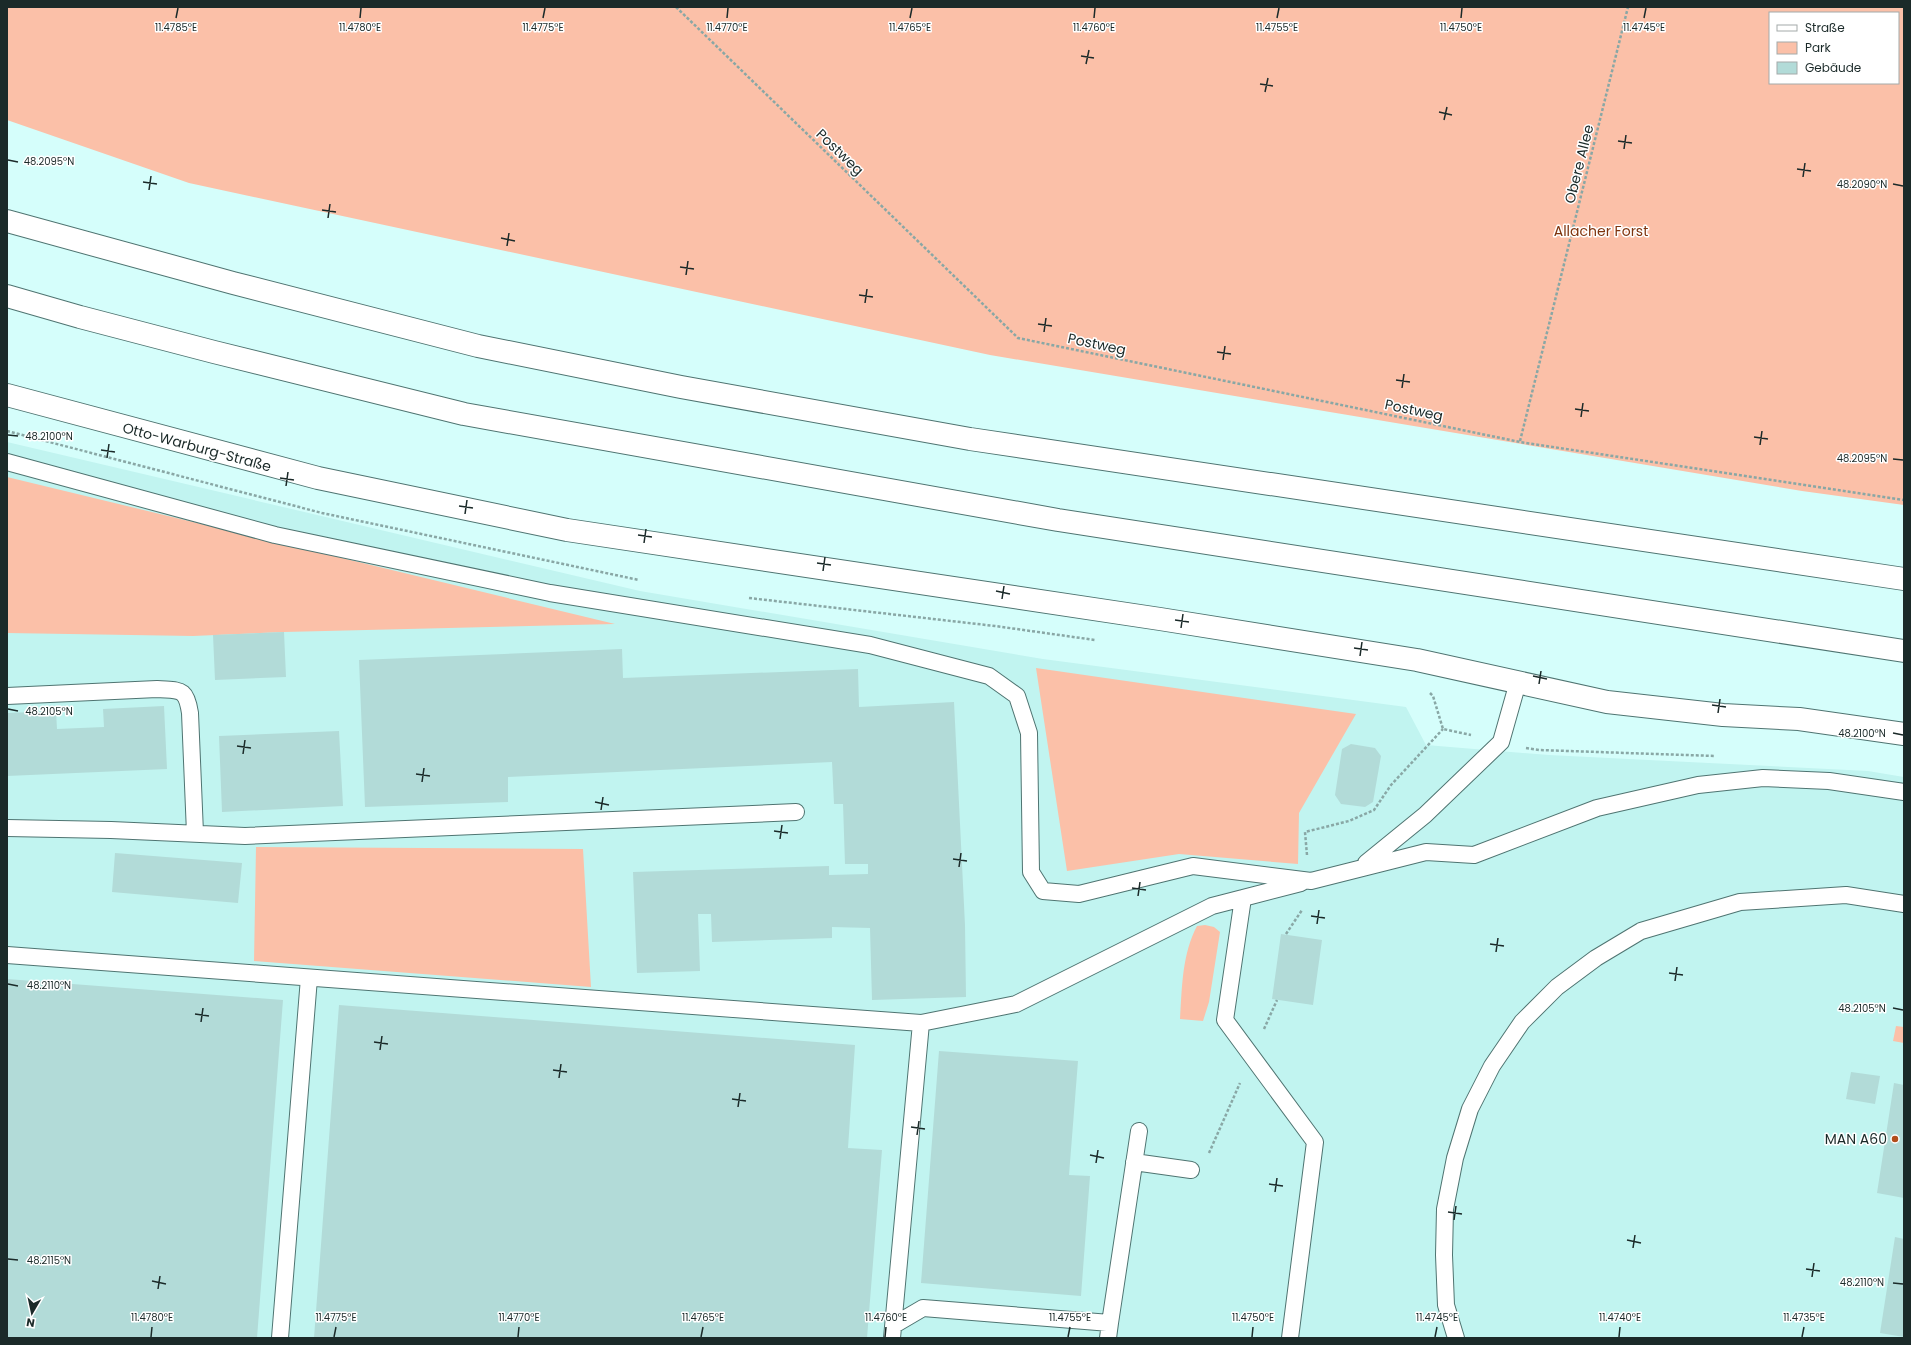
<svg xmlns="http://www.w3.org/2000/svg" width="1911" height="1345" viewBox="0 0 1911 1345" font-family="Poppins,sans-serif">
<rect width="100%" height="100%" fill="#d5fefb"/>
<path fill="#c1f4f0" d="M7,442L640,591L1043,659L1406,707L1426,745L1549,755L1868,771L1904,777V1338H7Z"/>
<path fill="#fbc0a8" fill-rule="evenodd" d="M7,7H1904V505L1802,491L990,355L189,183L7,120ZM1770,13H1898V83H1770Z
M7,477L615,624L284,632L193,636L7,633Z
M1036,668L1356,714L1299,813L1298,864L1179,854L1067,871Z
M256,847L583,849L591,987L254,961Z
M1205,925L1214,927L1220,932L1209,1002L1203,1021L1180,1019C1182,988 1182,954 1197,926Z
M1896,1026L1904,1027V1043L1893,1041Z"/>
<path fill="#b2dbd8" d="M284,632L286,677L215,680L213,635Z
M622,649L623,678L858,669L859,707L954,702L965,925L966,997L872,1000L870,928L832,927V938L712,942L711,914H698L700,971L637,973L633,872L829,866V875L868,874V864H845L843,804H834L832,762L508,777V802L365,807L359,660Z
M164,706L167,769L7,776V713L56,711L57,729L104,727L103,709Z
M339,731L343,806L222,812L219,736Z
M1351,744L1375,748L1381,756L1373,802L1365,807L1341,804L1335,795L1342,749Z
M115,853L242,863L238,903L112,892Z
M1281,934L1322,940L1313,1005L1272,999Z
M7,979L283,1000L257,1338H7Z
M339,1005L855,1045L848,1148L882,1150L867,1338H314Z
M939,1051L1078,1061L1069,1175L1090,1176L1081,1296L921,1283Z
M1851,1072L1880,1076L1875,1104L1846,1099Z
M1894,1083L1904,1085V1198L1877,1193Z
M1895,1237L1904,1239V1337L1880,1333Z"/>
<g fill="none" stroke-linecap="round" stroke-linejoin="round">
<defs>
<path id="lane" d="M7,462L275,535L550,593L870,645L989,676L1017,696L1029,733L1031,872L1043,891L1079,894L1193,866L1311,881L1426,852L1474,855L1597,808L1698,785L1763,778L1829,781L1904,792
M7,696L157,689C180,691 186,687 190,713L195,833
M7,828L111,830L245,836L796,812
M1366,863L1425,815L1501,742L1518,682
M7,955L921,1023
M1134,1162L1191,1170
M1110,1323L1139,1131
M894,1325L923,1308L1110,1323L1108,1338
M280,1338L309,978
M892,1338L921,1023L1016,1004L1212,906L1243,898
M1290,1338L1315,1142L1225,1020L1243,898L1301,883
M1456,1338L1446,1305L1444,1255L1445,1209L1455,1158L1470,1109L1492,1066L1522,1022L1557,987L1596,958L1641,931L1740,902L1846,895L1904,904"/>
<path id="secondary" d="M7,395L318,478L567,530L1160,619L1417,660L1607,702L1723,715L1799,719L1904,734"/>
<path id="highway" d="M7,221L233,283L478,346L681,387L970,439L1904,579
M7,296L80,317L214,352L464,414L1058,520L1904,651"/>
</defs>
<use href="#lane" stroke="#4f7471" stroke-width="18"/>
<use href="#secondary" stroke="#4f7471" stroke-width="24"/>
<use href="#highway" stroke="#4f7471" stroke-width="24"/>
<path stroke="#89a7a5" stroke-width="2.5" stroke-dasharray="3 2" stroke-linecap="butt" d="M676,7L1018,338L1520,442L1904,500
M7,431L322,513L639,580
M1520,441L1628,7
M749,598L995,626L1095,640
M1430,693L1433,696L1443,729L1471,735
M1526,748L1539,750L1715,756
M1307,855L1305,832L1349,821L1374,810L1391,785L1443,729
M1286,934L1302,910
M1264,1029L1277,1000
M1209,1153L1240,1083"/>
<use href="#lane" stroke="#fff" stroke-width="16"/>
<use href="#secondary" stroke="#fff" stroke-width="22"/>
<use href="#highway" stroke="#fff" stroke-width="22"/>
</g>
<path fill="none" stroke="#1b2a29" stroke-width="1.5" d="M176,18L178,8M360,18L361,8M543,18L545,8M727,18L728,8M910,18L912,8M1094,18L1095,8M1277,18L1279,8M1461,18L1462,8M1644,18L1646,8M1081,56L1094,58M1086,64L1089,50M1260,84L1273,86M1265,92L1268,78M1439,112L1452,115M1444,120L1447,107M1618,141L1632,143M1624,149L1626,135M8,160L18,162M1797,169L1811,171M1803,177L1805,163M143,182L157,184M1893,184L1903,186M149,190L151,176M322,210L336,212M328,218L330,204M501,238L515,241M507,246L509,233M680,267L694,269M686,275L688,261M859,295L873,297M865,303L867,289M1038,324L1052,326M1044,332L1046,318M1217,352L1231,354M1223,360L1225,346M1396,380L1410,382M1402,388L1404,374M1575,409L1589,411M1581,417L1583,403M8,435L18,436M1754,437L1768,439M1760,445L1762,431M101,450L115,452M107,458L109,444M1893,459L1903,460M280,478L294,480M286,486L288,472M459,506L473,508M465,514L467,500M638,535L652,537M644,543L646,529M817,563L831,565M823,571L825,557M996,591L1010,594M1002,599L1004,586M1175,620L1189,622M1181,628L1183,614M1354,648L1368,650M1360,656L1362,642M1533,676L1547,679M1539,684L1541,671M1712,705L1726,707M8,709L18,711M1718,713L1720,699M1893,733L1903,735M237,746L251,748M243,754L245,740M416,774L430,776M422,782L424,768M595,802L609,805M601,810L603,797M774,831L788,833M780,839L782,825M953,859L967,861M959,867L961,853M1132,888L1146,890M1138,896L1140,882M1311,916L1325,918M1317,924L1319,910M1490,944L1504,946M1496,952L1498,938M1669,973L1683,975M1675,981L1677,967M8,984L18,986M1893,1008L1903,1010M195,1014L209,1016M201,1022L203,1008M374,1042L388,1044M380,1050L382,1036M553,1070L567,1072M559,1078L561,1064M732,1099L746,1101M738,1107L740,1093M911,1127L925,1129M917,1135L919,1121M1090,1155L1104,1158M1096,1163L1098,1150M1269,1184L1283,1186M1275,1192L1277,1178M1448,1212L1462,1214M1454,1220L1456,1206M1627,1240L1641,1243M1633,1248L1635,1235M8,1259L18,1260M1806,1269L1820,1271M1812,1277L1814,1263M152,1281L166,1284M1893,1283L1903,1284M158,1289L160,1276M151,1337L152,1327M334,1337L336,1327M518,1337L519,1327M701,1337L703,1327M885,1337L886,1327M1068,1337L1070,1327M1252,1337L1253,1327M1435,1337L1437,1327M1619,1337L1620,1327M1802,1337L1804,1327"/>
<circle fill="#b24d1b" stroke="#fff" stroke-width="1.5" cx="1895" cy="1139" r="4"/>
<g text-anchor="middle" stroke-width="3" stroke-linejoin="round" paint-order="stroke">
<g font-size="14" fill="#1b2a29" stroke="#fff">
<text transform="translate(840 152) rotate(44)" y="5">Postweg</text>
<text transform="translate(1579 164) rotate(-76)" y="5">Obere Allee</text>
<text transform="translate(1097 344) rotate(12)" y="5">Postweg</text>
<text transform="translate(1414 410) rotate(12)" y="5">Postweg</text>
<text transform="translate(197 447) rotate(15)" y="5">Otto-Warburg-Straße</text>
</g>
<g font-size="14" fill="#7e340e" stroke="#fff">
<text x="1601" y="236">Allacher Forst</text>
</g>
<g font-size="14" fill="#1b2a29" stroke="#fff" text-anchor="end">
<text x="1887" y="1144">MAN A60</text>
</g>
</g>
<g font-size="10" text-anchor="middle" fill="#1b2a29" stroke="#fff" stroke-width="3" stroke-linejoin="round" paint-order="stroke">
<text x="176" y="31">11.4785°E</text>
<text x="360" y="31">11.4780°E</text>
<text x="543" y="31">11.4775°E</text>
<text x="727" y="31">11.4770°E</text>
<text x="910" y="31">11.4765°E</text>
<text x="1094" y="31">11.4760°E</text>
<text x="1277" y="31">11.4755°E</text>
<text x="1461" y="31">11.4750°E</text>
<text x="1644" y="31">11.4745°E</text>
<text x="49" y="165">48.2095°N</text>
<text x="1862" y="188">48.2090°N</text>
<text x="49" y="440">48.2100°N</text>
<text x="1862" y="462">48.2095°N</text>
<text x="49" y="715">48.2105°N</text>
<text x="1862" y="737">48.2100°N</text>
<text x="49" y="989">48.2110°N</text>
<text x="1862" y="1012">48.2105°N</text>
<text x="49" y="1264">48.2115°N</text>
<text x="1862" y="1286">48.2110°N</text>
<text x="152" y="1321">11.4780°E</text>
<text x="336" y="1321">11.4775°E</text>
<text x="519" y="1321">11.4770°E</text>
<text x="703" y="1321">11.4765°E</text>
<text x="886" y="1321">11.4760°E</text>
<text x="1070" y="1321">11.4755°E</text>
<text x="1253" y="1321">11.4750°E</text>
<text x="1437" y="1321">11.4745°E</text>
<text x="1620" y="1321">11.4740°E</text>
<text x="1804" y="1321">11.4735°E</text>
</g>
<rect width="1911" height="1345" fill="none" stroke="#1b2a29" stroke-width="16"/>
<rect x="1769" y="12" width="130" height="72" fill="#ffffff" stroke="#a4aaa9"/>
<rect x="1777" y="25" width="20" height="6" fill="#ffffff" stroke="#a4aaa9"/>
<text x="1805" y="32" font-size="12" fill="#1b2a29">Straße</text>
<rect x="1777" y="42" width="20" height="12" fill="#fbc0a8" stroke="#a4aaa9"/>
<text x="1805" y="52" font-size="12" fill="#1b2a29">Park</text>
<rect x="1777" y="62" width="20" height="12" fill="#b2dbd8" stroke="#a4aaa9"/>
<text x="1805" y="72" font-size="12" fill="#1b2a29">Gebäude</text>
<g transform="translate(32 1313) rotate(189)" stroke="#ffffff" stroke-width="3" paint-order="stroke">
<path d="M0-3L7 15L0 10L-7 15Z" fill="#1b2a29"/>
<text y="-6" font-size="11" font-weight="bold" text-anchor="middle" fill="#1b2a29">N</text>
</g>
</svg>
